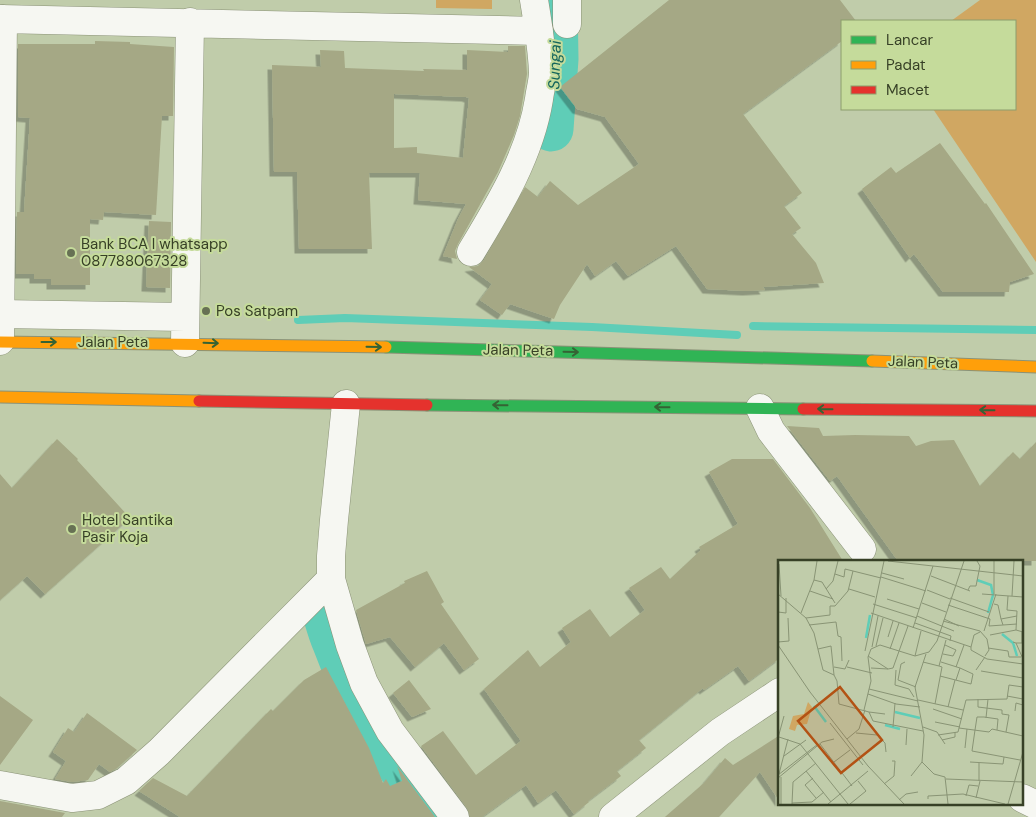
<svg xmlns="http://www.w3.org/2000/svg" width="1036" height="817" viewBox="0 0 1036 817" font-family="'DM Sans',sans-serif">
<defs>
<filter id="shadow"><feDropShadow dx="-4.5" dy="4.5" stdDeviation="0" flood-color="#0004"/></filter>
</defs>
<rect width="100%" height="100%" fill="#c0ccaa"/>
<path fill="#d0a762" d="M436,0H492V9L436,8Z
M980,0H1036V262L933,109H1015V21H951Z"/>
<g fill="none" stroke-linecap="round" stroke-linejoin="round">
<path stroke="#5fcdb7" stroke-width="8" d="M298,320L345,318L592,327L737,335
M753,326L1036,330"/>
<path stroke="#5fcdb7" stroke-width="45" d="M551,129L556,59L555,0
M322,604C326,616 329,629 334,641C357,705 395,763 436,817"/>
</g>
<path fill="#a5a885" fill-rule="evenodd" filter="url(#shadow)" d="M669,0H840L856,21H842V41L743,114L802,193L784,206L801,228L792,234L816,263L824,283L763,287L765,290L747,291L707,289L676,246L628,276L616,261L595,276L587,264L560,305L554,319L510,304L502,315L480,300L492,284L469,267L478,266L484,260L525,187L538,197L550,181L578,205L639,164L605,117L577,109L560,87Z
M95,41L130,42V44L174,47L173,116H162L156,215L104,212L103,220L90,219V285H51V279H34V274H16L17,212H24L30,118L18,117V44H95Z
M508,46H525L527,74L520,116L514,135L498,172L458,244L455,251L457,259L443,256L458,219L466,204L418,200L420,173H369L372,249H299L297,172H274L272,65L321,67L320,50L344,51L345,68L424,71L423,69L467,70V50L508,52ZM394,94L466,97L469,98L463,158L417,153V147L394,148Z
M940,143L985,204L986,203L1034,274L1010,282L1009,292H943L914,254L910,258L862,189L891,167L896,173Z
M149,221L171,222L170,288L146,287Z
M787,426L819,428L823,436L855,435L909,436L916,446L931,441L954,440L980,486L1013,452L1020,459L1036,442V561H898L837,476L830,481Z
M57,439L78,459L77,460L130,518L45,594L27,576L0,600V474L12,488Z
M732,459H773L810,508L843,561H780V658L749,681L738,666L704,690L703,688L639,740L646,748L617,771L621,776L588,801L589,802L574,814L556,790L538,803L526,785L482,817H470L467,808L421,746L443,731L476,775L521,741L484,689L528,650L540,667L571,642L562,628L590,609L610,637L645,610L629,588L661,567L670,579L701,550L699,547L738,524L709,472Z
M427,571L444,602L441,604L479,659L464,670L444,643L415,667L390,637L366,644L356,610L405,583L404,581Z
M326,667L369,748L383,783L386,779L390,786L402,781L397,766L435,817H180L139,791L153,778L187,796L271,709L273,711L304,680Z
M409,680L431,709L412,717L393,693Z
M0,696L33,720L0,765Z
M87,713L137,750L117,768L110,772L99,764L88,780L72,782L55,779L66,761L53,752L68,728L74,732Z
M780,735V802L760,772L719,817H665L704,783L725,758L733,765Z
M0,801L65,813L62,817H0Z"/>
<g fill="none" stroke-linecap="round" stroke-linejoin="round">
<defs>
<path id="street" d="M0,19L539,31
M567,24V0
M471,252C500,204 530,155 539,99C540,90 543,81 543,72C542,48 538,24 534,0
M0,314L185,317
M0,341L3,19
M185,343L190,22
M346,404L334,520L331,556V579L350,645L364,683L390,731L455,817
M760,408L771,431L862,549
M0,785L72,798L98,795L126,781L159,752L331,579
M1022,798L1036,805
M613,817L720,732L780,692"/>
<path id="fast" d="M386,347L872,361
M427,405L803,409"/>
<path id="slow" d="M0,342L386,347
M872,361L1036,367
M0,397L199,401"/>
<path id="jam" d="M199,401L427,405
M803,409L1036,411"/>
</defs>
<use href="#street" stroke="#8a9277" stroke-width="29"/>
<use href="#fast" stroke="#8a9277" stroke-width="13"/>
<use href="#slow" stroke="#8a9277" stroke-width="13"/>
<use href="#jam" stroke="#8a9277" stroke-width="13"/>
<use href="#street" stroke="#f6f7f2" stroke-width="28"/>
<use href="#fast" stroke="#30b455" stroke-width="11"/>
<use href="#slow" stroke="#ff9f0a" stroke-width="11"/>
<use href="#jam" stroke="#e5322d" stroke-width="11"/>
</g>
<defs><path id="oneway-shaft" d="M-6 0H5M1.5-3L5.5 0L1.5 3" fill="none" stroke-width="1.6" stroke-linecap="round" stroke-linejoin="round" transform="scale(1.25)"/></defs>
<g stroke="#356334">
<use href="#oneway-shaft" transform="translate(49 342)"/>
<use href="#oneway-shaft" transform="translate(211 343) rotate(2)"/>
<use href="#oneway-shaft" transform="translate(374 347) rotate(1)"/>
<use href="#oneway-shaft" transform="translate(571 352) rotate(1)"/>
<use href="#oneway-shaft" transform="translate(500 405) rotate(-179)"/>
<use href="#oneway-shaft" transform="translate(662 407) rotate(-179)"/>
<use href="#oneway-shaft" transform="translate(825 409) rotate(-179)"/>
<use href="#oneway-shaft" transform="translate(987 410) rotate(-179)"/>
</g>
<g fill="#677154" stroke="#c5db9b" stroke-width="2">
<circle cx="71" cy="253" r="5"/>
<circle cx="206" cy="311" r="5"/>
<circle cx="72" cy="529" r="5"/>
</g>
<g text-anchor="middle" stroke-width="4" stroke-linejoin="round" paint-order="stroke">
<g font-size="15" fill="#374026" stroke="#c5db9b" text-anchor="start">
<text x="81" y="249">Bank BCA I whatsapp<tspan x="81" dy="17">087788067328</tspan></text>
<text x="216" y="316">Pos Satpam</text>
<text x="82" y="525">Hotel Santika<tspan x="82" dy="17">Pasir Koja</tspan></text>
</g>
<g font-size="15" fill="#374026" stroke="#c5db9b">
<text x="113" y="347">Jalan Peta</text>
<text transform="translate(518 350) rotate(1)" y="5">Jalan Peta</text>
<text transform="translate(923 362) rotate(2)" y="5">Jalan Peta</text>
</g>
<g font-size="16" font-style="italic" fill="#14655c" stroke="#c5db9b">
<text transform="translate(554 65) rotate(-88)" y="6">Sungai</text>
</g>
</g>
<g transform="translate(778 560)">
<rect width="245" height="245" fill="#c0ccaa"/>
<path d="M30,142L34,147L29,164L19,165L17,171L11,169L15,156L26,154Z" fill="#d0a762"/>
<path fill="none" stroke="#5fcdb7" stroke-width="2.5" d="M199,20L213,25L215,35L210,53M224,74L235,83L239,96M88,78L92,55M36,146L48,162M117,152L142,158M107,165L122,169"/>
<path fill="none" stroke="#899475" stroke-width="1" d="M110,1L245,16M1,4L3,36M104,13L126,19M57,14L66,17L67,9L103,18M153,16L192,31M103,17L148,31M36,20L44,22L57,43M48,29L55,21L60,1M71,29L97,37M149,30L172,39M190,30L192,26H198L202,6L199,1M32,31L55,39M0,34L28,58L36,73L45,110L56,115L59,121L61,144L91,152L95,161L145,171M204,34L245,37M216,34V1M230,36L229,50L239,51L238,70L245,72M234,36L236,1M172,38L211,52M109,39L141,49M144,43L168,52M95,44L139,58M216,44L220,45L223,59M170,45L212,59L211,66L225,65M0,52L8,53V38M23,53L36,20L39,1M93,53L193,87V90L209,99L245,104M139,56L176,71M28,58L52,55V46H57L70,31L75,11M166,59L181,66M165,61L202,71L209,79L211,90L207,96M137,63L162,72M239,64L225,65L223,59L239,56M31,65L58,62L60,76L63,77L64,101M135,68L155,6M206,71L218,34M162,72L173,76L172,81M212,75L238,70M110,77L115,61M0,82L11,81L10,58M235,82L238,83L245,99M238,83H244V72M0,85L32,132L90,206L126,244M98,86L105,58M94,87L100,56M193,87L196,75L202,72M210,88L230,91L231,97H243M40,89L53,86L56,115M112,89L121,63M87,91L106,1M148,94L137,127L146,175L144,202L156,214L167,217L170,244M165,94L175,96L178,90L167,85M90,96L110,109L115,108L130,66M137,96L143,71M127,102L123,104L120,120L138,127M145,102L161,106L168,80M163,102L182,108L178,120M56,107L67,109L71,100M69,107L94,113M178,107L186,85M93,108L110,109M118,110L117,125L131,129L136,137M198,110L207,97M203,111L245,118M162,116L193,124L195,114L182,108M91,129L140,141M90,134L118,144L142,147M229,136L245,139M200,139V147L224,150M140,140L185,150M157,144L164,107L161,106M170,147L177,120M155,149L184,159M86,150L93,121L90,97L93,89L102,85L137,96L151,92L159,81L186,1M224,150V154L231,155L228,172M237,151L238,143L245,145M91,152L107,154M208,158L210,139M157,162L182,167M52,163L85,205M115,167L117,143M145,167L159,172L167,184M181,168L211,172L214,169L245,176M197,170L194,191L242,200M197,170L199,157H206L220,159L219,170M78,173L99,175L107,183L108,192M160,175L180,172L188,140L229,139L231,125L245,127M1,177L22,184L70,244M0,178L6,156M69,179L81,169L87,150M164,180L177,177V172M42,184L74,226M128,185L129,169M187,188L189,169M6,196L28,180M56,202L72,190M192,202L225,204L226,197M28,211L53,242M64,212L80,199M1,214L10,179M0,215L40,184M133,216L144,202M0,218L44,182L56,179M35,218L27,225L38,238M168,219L245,222M201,221V203M106,224L116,216L117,201H114M168,235L185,234L227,244M188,236L191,225L200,226M198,238L202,221M150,239V236L168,235M121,240L128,234L140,232M14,243L34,242L46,232M3,244V217M14,244L15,222L38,203M50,244L90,211M72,244L88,231L80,221M230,244L245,192"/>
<path fill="#b35214" fill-opacity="0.15" stroke="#b35214" stroke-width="2.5" d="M62,127L104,180L63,213L20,161Z"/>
<rect width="245" height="245" fill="none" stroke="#374026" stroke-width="2.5"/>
</g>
<rect x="841" y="20" width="175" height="90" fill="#c5db9b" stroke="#8c9d6c"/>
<rect x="851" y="36" width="25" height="8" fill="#30b455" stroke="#8c9d6c"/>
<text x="886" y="45" font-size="15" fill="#374026">Lancar</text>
<rect x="851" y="61" width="25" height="8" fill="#ff9f0a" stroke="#8c9d6c"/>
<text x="886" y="70" font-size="15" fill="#374026">Padat</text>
<rect x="851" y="86" width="25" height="8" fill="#e5322d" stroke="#8c9d6c"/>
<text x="886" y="95" font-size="15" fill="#374026">Macet</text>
</svg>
